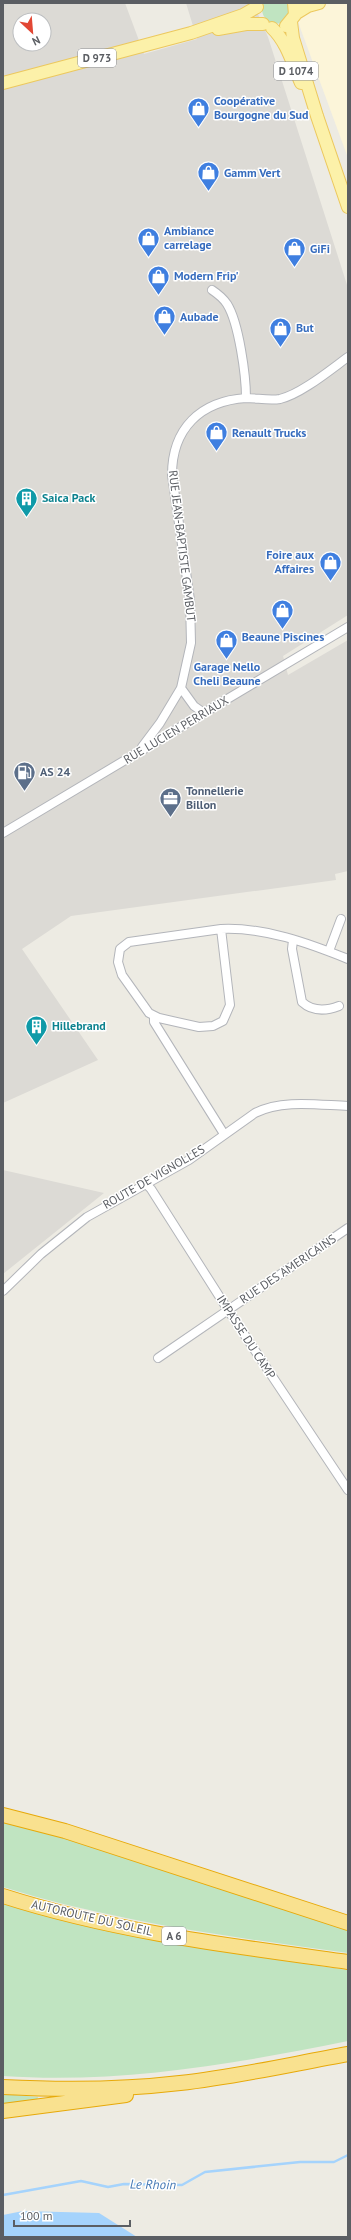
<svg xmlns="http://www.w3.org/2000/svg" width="351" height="2240" viewBox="0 0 351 2240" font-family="'PT Sans',sans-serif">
<rect width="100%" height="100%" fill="#edebe3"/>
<path fill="#fcf5d9" d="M292,3H348V158L301,30Z"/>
<path fill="#dcdad5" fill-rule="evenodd" d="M3,3H125L144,54L197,39L186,3H253L268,37L348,288V615L283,656L288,675L348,640V871L335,874L336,880L71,916L22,949L98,1060L3,1103ZM20,20H44V44H20Z
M3,1170L104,1193L3,1274Z"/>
<path fill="#c0e4c1" d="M263,3H289L290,11L282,23L274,24C264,20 260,13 263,3Z
M3,1821L78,1840L348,1930V1953C232,1937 115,1922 3,1887Z
M3,1904C116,1938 232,1953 348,1970V2041C234,2064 119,2084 3,2076Z
M3,2094L38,2097L37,2101L3,2104Z"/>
<path fill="#a5d3fc" d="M23,2211L99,2213L137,2237H3V2215Z"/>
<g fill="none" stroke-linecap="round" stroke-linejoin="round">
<path stroke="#a5d3fc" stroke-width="2.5" d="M3,2195L81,2181L108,2187L124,2184L182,2185L205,2172L300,2162H334L348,2155"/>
<defs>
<path id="minor" d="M212,290C218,294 223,298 227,304C239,323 246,376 246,398
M181,688L194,706L204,713
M143,750L142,747L160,723L181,688L191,643L190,600L172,475C172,429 200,401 246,398C257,398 269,401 280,399C301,394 330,370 348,357
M3,833L348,627
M221,929L230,1005L223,1021L213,1026L199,1027L159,1018L149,1013L122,975L118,962L120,949L129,942L221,929C265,927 308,943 348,959
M293,940L292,949L302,1002C313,1012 326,1011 339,1006
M329,951L341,919
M154,1016V1022L224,1134
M146,1184L151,1189L228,1310L348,1490
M3,1291L41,1254L87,1217L189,1160L255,1113C282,1099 319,1105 348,1106
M158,1358L348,1228"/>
<path id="primary" d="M295,14L308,6L319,3
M291,22L293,38L317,116L348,207
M286,26L295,15L294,3
M272,28C287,42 293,65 301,83
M218,29L246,24H263
M3,83L191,33L243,15L257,7"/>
<path id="motorway" d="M3,1815L65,1831L348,1923
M3,1896C115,1932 232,1946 348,1962
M3,2087C62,2090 121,2090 180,2083C236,2077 292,2064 348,2054
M3,2111L126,2095"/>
</defs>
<use href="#minor" stroke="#b3b5ba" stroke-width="10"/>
<use href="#primary" stroke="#ecc85e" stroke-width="14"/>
<use href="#motorway" stroke="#e7a909" stroke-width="16"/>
<use href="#minor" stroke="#fff" stroke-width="8"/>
<use href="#primary" stroke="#fcf1a9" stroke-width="12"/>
<use href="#motorway" stroke="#f9e18f" stroke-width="14"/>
</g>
<defs>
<symbol id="shop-pin" viewBox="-11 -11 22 30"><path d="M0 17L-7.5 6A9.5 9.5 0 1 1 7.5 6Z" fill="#3f7fe0" stroke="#fff"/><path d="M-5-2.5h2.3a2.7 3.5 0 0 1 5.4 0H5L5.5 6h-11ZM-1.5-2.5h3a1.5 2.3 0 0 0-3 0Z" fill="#fff"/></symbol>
<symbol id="building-pin" viewBox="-11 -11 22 30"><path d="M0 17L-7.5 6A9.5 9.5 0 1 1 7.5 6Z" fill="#0f9aa8" stroke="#fff"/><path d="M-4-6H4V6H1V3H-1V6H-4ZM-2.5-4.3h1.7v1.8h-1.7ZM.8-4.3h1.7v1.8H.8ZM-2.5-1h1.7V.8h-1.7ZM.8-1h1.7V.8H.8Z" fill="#fff"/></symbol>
<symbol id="fuel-pin" viewBox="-11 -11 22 30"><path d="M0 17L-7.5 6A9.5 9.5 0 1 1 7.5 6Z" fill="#5c6f8a" stroke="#fff"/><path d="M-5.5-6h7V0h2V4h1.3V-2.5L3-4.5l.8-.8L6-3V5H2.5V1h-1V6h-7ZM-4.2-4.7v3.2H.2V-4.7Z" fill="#fff"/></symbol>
<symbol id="office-pin" viewBox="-11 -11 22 30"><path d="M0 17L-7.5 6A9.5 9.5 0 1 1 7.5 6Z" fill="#5c6f8a" stroke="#fff"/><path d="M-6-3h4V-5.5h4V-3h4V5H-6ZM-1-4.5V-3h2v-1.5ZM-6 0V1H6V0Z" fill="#fff"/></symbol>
</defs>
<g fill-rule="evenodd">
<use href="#shop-pin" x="186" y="96" width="25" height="34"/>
<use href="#shop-pin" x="196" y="160" width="25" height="34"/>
<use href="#shop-pin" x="136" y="226" width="25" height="34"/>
<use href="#shop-pin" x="282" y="236" width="25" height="34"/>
<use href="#shop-pin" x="146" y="264" width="25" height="34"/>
<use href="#shop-pin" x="152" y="304" width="25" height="34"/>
<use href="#shop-pin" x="268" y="316" width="25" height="34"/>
<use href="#shop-pin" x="204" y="420" width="25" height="34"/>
<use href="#building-pin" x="14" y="486" width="25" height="34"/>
<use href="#shop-pin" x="318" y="550" width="25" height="34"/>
<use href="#shop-pin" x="270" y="598" width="25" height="34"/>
<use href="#shop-pin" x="214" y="628" width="25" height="34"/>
<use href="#fuel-pin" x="12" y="760" width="25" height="34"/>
<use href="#office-pin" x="158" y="786" width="25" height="34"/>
<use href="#building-pin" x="24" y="1014" width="25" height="34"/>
</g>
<g text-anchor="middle" stroke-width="3" stroke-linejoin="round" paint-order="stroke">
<g fill="#fff" stroke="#8c8e92" stroke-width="1">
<rect x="78" y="49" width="38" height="18" rx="3"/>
<rect x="274" y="62" width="44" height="18" rx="3"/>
<rect x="162" y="1927" width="24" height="18" rx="3"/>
</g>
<g font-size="11" font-weight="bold" fill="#5b5e63">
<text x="97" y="62">D 973</text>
<text x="296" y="75">D 1074</text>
<text x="174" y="1940">A 6</text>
</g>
<g font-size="12" font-weight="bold" fill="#366cbe" stroke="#fff" text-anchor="start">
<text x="214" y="105">Coopérative<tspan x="214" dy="14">Bourgogne du Sud</tspan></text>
<text x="224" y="177">Gamm Vert</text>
<text x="164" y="235">Ambiance<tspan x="164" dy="14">carrelage</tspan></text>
<text x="310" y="253">GiFi</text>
<text x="174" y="280">Modern Frip'</text>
<text x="180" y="321">Aubade</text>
<text x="296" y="332">But</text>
<text x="232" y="437">Renault Trucks</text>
<text x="314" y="559" text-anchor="end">Foire aux<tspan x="314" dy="14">Affaires</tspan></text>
<text x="283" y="641" text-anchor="middle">Beaune Piscines</text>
<text x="227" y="671" text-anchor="middle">Garage Nello<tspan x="227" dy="14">Cheli Beaune</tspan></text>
</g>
<g font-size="12" font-weight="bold" fill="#0d838f" stroke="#fff" text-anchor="start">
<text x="42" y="502">Saica Pack</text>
<text x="52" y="1030">Hillebrand</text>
</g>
<g font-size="12" fill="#5b5e63" stroke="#fff">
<text transform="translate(182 546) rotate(83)" y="4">RUE JEAN-BAPTISTE GAMBUT</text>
<text transform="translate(176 730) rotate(-31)" y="4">RUE LUCIEN PERRIAUX</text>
<text transform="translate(154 1177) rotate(-30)" y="4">ROUTE DE VIGNOLLES</text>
<text transform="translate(288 1269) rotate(-34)" y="4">RUE DES AMERICAINS</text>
<text transform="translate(246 1337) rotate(57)" y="4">IMPASSE DU CAMP</text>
<text transform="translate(92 1918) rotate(13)" y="4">AUTOROUTE DU SOLEIL</text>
</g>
<g font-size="12" font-weight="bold" fill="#4e5e75" stroke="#fff" text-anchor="start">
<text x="40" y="776">AS 24</text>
<text x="186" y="795">Tonnellerie<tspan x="186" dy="14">Billon</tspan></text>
</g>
<g font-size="13" font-style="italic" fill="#4579b5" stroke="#fff">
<text transform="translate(153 2184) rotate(1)" y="5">Le Rhoin</text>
</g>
</g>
<rect width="351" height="2240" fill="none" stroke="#5b5e63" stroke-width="8"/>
<g transform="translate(32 32) rotate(154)"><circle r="19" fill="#ffffff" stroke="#bdbfc1"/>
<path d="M0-3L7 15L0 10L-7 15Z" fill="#e24734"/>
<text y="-6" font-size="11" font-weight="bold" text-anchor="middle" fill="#5b5e63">N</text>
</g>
<path d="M14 2220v6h116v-6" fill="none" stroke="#5b5e63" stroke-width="2"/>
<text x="20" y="2220" font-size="12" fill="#5b5e63" stroke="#ffffff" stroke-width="3" paint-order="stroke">100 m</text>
</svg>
